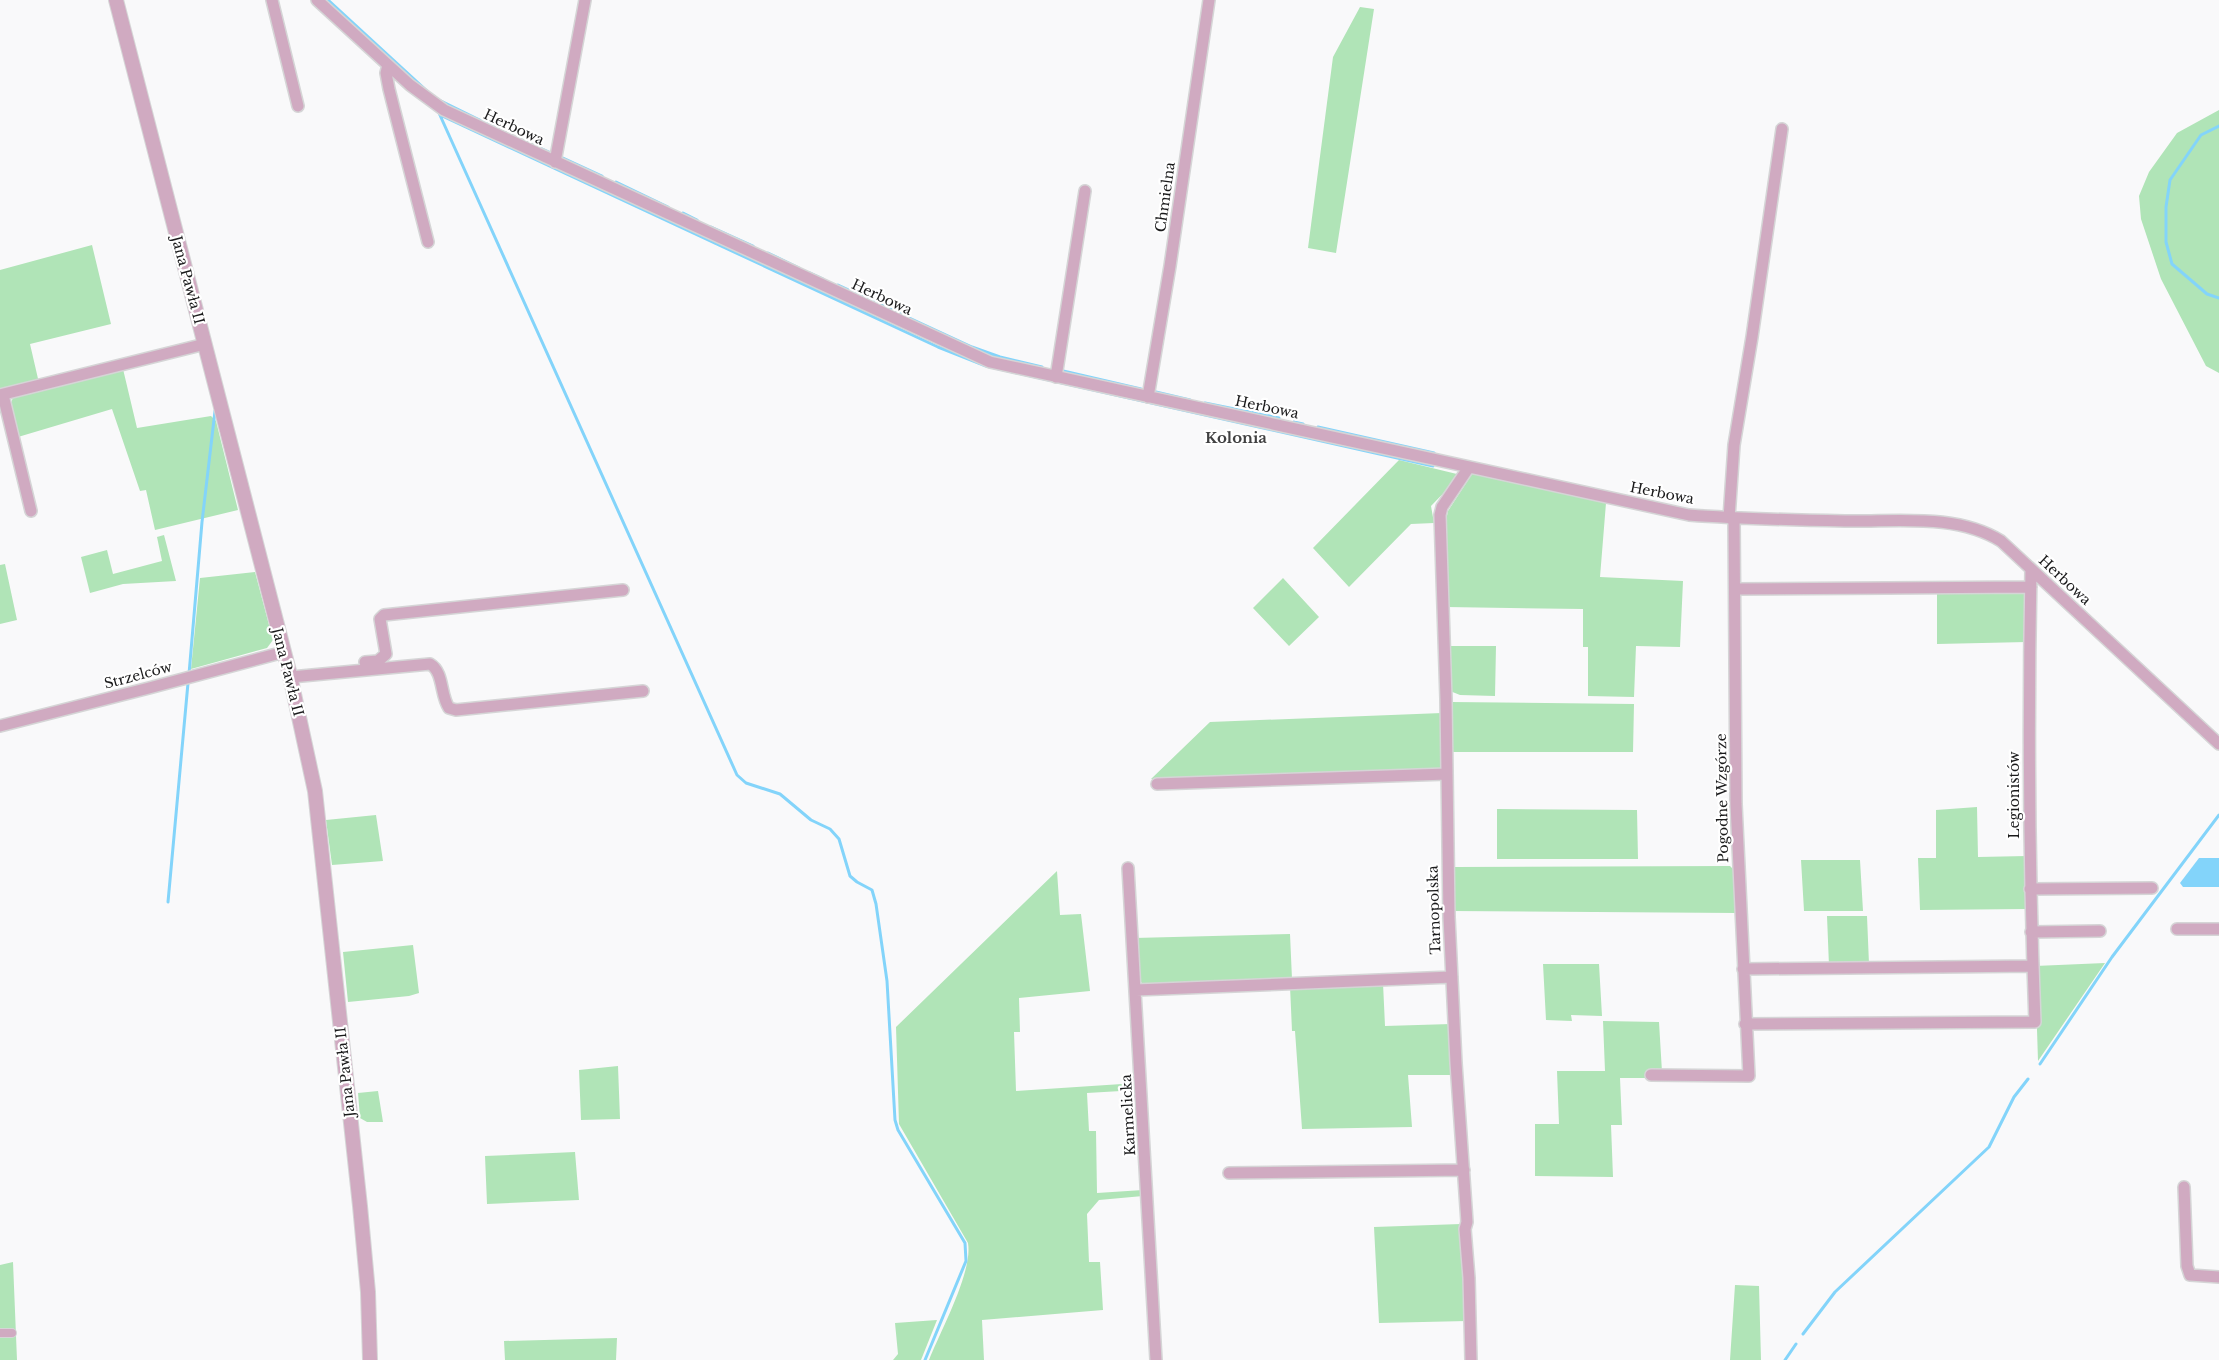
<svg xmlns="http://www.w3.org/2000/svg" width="2219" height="1360" viewBox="0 0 2219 1360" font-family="'Libre Baskerville',serif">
<rect width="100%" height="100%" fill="#f9f9fa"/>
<path fill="#b0e4b7" d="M1360,7L1374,9L1336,253L1308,248L1333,57Z
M2219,110V373L2206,366L2161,279L2141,219L2139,196L2149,172L2177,133Z
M92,245L111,324L30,344L39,383L0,393V270Z
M123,369L137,428L211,416L216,421L238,510L155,530L146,490L140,491L112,409L18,437L11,404L13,397Z
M1399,460L1461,475L1431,506L1434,523L1411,524L1349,587L1313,548Z
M1472,474L1606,503L1600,577L1683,581L1680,647L1636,646L1634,697L1588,696V647H1583V609L1446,607L1444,530L1448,511Z
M164,535L176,581L123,584L90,593L81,557L107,550L113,574L162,561L157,537Z
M5,564L17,620L0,624V565Z
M255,572L273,640L267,648L191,669L200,578Z
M1283,578L1319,617L1289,646L1253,608Z
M2028,590L2027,642L1937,644V591Z
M1447,646H1496L1495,696L1460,695L1450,691Z
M1451,702L1634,704L1633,752H1448Z
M1442,713L1443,764L1439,769L1151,779L1210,722Z
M1977,807L1978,857L2027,856V909L1920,910L1918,858H1936V810Z
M1497,809L1637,810L1638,859H1497Z
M376,815L383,861L332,865L326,820Z
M1801,860H1860L1863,911H1804Z
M1730,866L1735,871L1737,913L1452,911L1450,872L1455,867Z
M1057,871L1060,915L1081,914L1090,991L1019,998L1020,1032H1014L1016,1091L1137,1083L1138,1090L1087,1093L1089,1131H1096L1097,1193L1143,1190V1196L1099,1200L1087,1214L1089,1262H1100L1103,1310L982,1320L984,1360H929C940,1332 973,1272 968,1243L899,1124L896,1027Z
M1827,916H1867L1869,964L1829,966Z
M1290,934L1292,979L1144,985L1136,977L1134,938Z
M413,945L419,993L409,996L348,1002L343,952Z
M2105,963L2038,1061L2035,966Z
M1543,964H1599L1602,1016L1571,1015L1572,1021L1546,1020Z
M1383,983L1385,1026L1451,1024L1455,1075H1408L1412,1127L1302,1129L1295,1031H1292L1290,986Z
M1603,1021L1659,1022L1662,1072L1648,1078H1620L1622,1125H1611L1613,1177L1535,1176V1124H1559L1557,1071H1605Z
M618,1066L620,1119L581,1120L579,1070Z
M378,1091L383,1122H367L360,1118L358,1093Z
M575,1152L579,1200L487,1204L485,1156Z
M1461,1224L1467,1321L1379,1323L1374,1227Z
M13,1262L17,1360H0V1265Z
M1735,1285L1759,1286L1761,1360H1730Z
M937,1320L921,1360H893L898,1354L895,1323Z
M617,1338L616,1360H505L504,1341Z"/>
<path fill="#83d4fa" d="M2199,858H2219V887H2183L2180,883Z"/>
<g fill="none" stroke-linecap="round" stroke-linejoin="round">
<path stroke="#83d4fa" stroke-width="3" d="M328,0L427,91
M441,101L498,129
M439,113L737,775L746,783L780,794L811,820L830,829L839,839L850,876L857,882L872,890L876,904L887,981L895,1120L898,1130L965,1243L966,1261L925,1360
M440,115L938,347L986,366L1433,466
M2219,126L2201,135L2170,180L2166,207V242L2172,264L2207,294L2219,298
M517,138L549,152
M563,158L602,176
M616,182L668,207
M683,213L697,220
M711,227L753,246
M768,253L799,268
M810,273L823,279
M838,285L972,347L1000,357L1042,367
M1059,370L1141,389
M1156,392L1190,400
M1205,403L1279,418
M1294,422L1303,424
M1318,427L1434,453
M189,674L202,522L215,411
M168,902L188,683
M2040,1064L2112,957L2219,815
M1803,1334L1835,1292L1989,1147L2014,1097L2028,1079
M1785,1360L1796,1344"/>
<defs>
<path id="pedestrian" d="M0,1333H12"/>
<path id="minor" d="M272,0L298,106
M317,0L410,85L444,110L990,362L1689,515C1741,519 1793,520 1845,521C1896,522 1956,513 2001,541L2219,744
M388,65L386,73L389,89L428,242
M555,162L585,0
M1056,377L1085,191
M0,395L205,344
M3,395L31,511
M1148,397L1170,266L1209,0
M1469,467L1442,507L1440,515L1446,699L1449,917L1456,1063L1467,1222L1465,1229L1469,1278L1471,1360
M1729,518L1734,445L1752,337L1782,129
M1735,589L2031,587
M365,662L378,661L386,654L380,619L384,615L623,590
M291,677L430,664C444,672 440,695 449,708L456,710L643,691
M0,726L149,688L284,652
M1157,784L1447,774
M1128,868L1156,1360
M2030,889L2152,888
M2177,929H2219
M2031,932L2100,931
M1743,969L2033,966
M1136,990L1452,977
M1745,1024L2035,1022C2029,871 2028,720 2031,569
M1651,1075L1749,1076L1736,804L1734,519
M1229,1173L1464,1170
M2184,1187L2187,1266L2190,1275L2219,1277"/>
<path id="tertiary" d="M116,0L289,671L315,791L360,1206L368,1292L370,1360"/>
</defs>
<use href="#pedestrian" stroke="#d5d5d6" stroke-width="10"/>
<use href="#minor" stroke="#d5d5d6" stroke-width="14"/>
<use href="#tertiary" stroke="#d5d5d6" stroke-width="16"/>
<use href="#pedestrian" stroke="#d0aac1" stroke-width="8"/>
<use href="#minor" stroke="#d0aac1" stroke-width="11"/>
<use href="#tertiary" stroke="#d0aac1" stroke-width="14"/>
</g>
<g text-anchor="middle" stroke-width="4.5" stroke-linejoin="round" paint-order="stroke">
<g font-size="14" fill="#1a1a1b" stroke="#fff">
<text transform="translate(514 127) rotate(25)" y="5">Herbowa</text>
<text transform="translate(1165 197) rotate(-82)" y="5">Chmielna</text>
<text transform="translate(188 280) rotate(75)" y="5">Jana Pawła II</text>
<text transform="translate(882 297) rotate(25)" y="5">Herbowa</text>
<text transform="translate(1267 407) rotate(12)" y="5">Herbowa</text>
<text transform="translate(1662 493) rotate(11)" y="5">Herbowa</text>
<text transform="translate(2065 580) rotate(43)" y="5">Herbowa</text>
<text transform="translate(288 672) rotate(76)" y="5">Jana Pawła II</text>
<text transform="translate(138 675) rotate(-15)" y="5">Strzelców</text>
<text transform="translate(2014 795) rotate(-90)" y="5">Legionistów</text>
<text transform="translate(1722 798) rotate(-91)" y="5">Pogodne Wzgórze</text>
<text transform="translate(1434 910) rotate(-92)" y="5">Tarnopolska</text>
<text transform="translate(345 1072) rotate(-96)" y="5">Jana Pawła II</text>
<text transform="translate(1128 1115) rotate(-93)" y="5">Karmelicka</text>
</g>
<g font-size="15" font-weight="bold" fill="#404041" stroke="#fff">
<text x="1236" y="443">Kolonia</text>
</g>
</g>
</svg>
